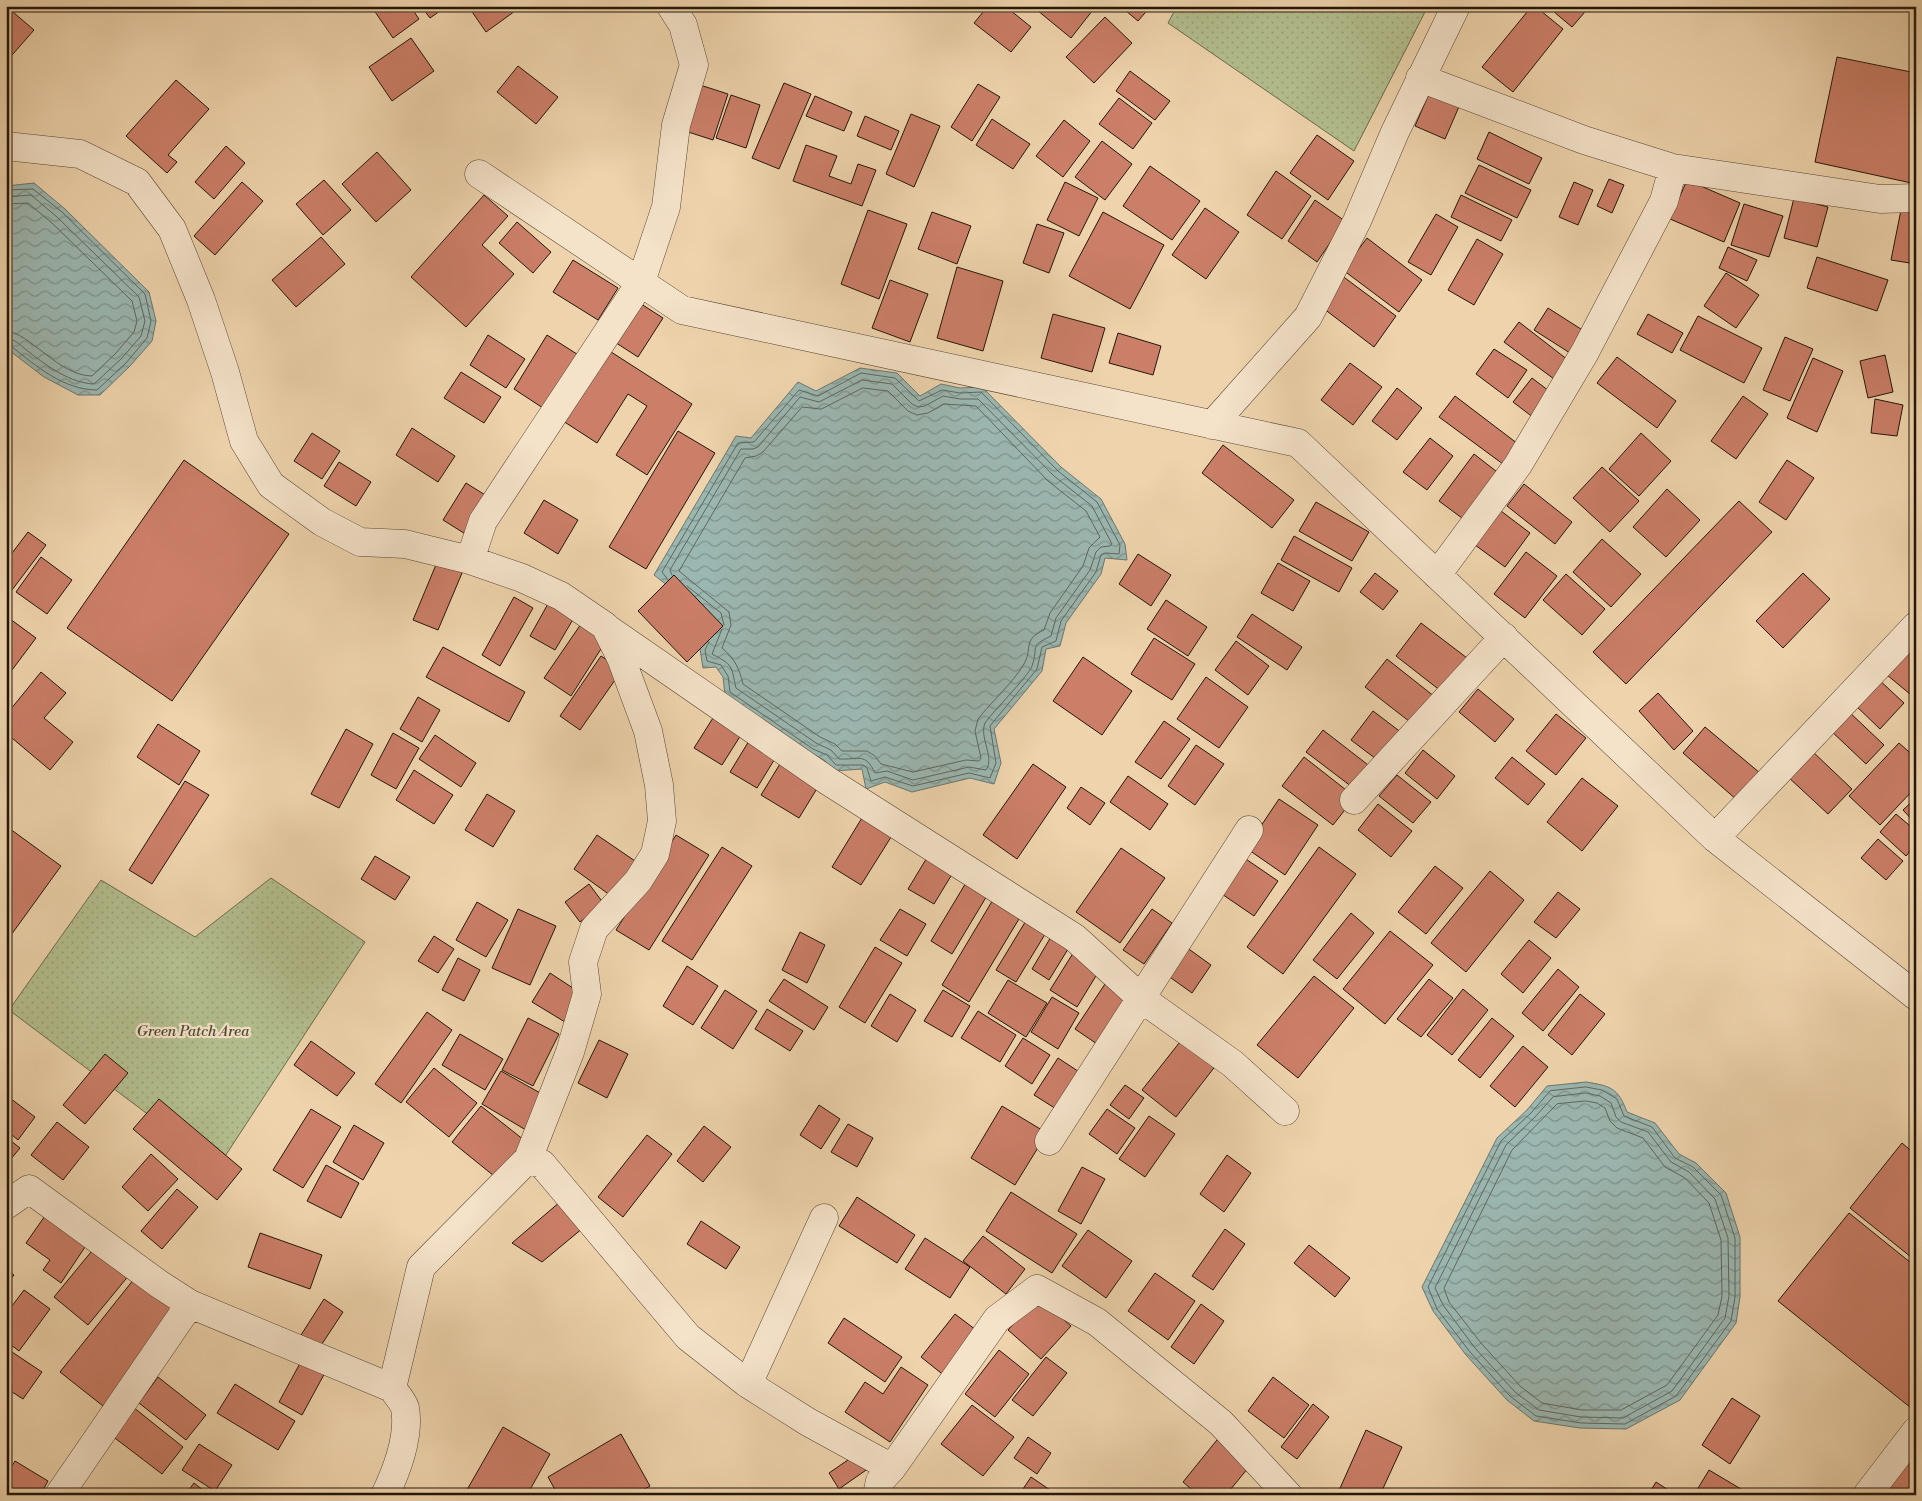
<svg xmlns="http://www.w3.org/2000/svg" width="1922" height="1501" viewBox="0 0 1922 1501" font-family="'Libre Bodoni',serif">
<defs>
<pattern id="park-dots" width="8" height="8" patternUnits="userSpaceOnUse" patternTransform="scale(1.25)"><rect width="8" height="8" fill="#b3be8e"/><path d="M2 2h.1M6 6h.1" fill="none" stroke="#9aa379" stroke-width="1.8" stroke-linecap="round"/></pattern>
<pattern id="water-waves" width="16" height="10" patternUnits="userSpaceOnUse" patternTransform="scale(1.25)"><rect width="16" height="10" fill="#9bb7b1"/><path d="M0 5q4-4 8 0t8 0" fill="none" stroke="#7e948e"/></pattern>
</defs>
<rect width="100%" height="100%" fill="#eed3ac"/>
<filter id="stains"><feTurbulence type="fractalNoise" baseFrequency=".004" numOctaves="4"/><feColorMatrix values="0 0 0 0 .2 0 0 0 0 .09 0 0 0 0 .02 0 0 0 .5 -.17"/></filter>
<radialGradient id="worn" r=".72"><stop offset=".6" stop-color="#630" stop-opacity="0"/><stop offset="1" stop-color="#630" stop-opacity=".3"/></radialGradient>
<path fill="url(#park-dots)" stroke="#6b6a4c" d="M1177,6H1428L1354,151L1168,23Z
M271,878L365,942L218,1167L9,1010L101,880L195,937Z"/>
<path fill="url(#water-waves)" stroke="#6b776e" d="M34,183L65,209L149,292L156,321L152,341L130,366L100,395H78L44,377L6,348V186Z
M860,368L897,373L920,396L941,384L960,388L982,387L1061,467L1101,499L1125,544L1127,560L1105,558L1101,574L1066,623L1060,646L1046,649L1042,671L994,729L1001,763L994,784L970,778L912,792L885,782L866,789L862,769L834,771L824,760L811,753L725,695L723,677L716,667L703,668L700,649L713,621L654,575L736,436L751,438L798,382L816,391Z
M1586,1082C1611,1086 1618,1088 1627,1112L1655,1123L1679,1154L1696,1163L1726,1193L1740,1237V1297L1736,1323L1680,1400L1626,1429L1580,1428L1534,1421L1507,1400L1466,1355L1433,1311L1422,1287L1497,1138L1527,1110L1547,1086Z"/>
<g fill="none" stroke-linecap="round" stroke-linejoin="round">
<path stroke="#5f675d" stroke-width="1" d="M6,190L33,189L62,212L145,294L151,321L147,338L126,363L97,390C64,390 36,366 11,346L6,345
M6,197L31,195L57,217L139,297L145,321L141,336L122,358L94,384C71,383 48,367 29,352C22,347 16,339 6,338
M6,204L28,203L52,223L132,301L137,321L134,332L116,353L92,376C59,376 29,332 6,331
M863,388L888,391L908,411L917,415L928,413L944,404L976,406L1048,481L1086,511L1100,537L1089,548L1083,566L1050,613L1044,630C1022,640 1033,648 1024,664C1012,684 992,701 978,719L975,731L981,758L979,761L966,760L913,772L881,764L875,756L867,751H842L835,744L820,737L743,684C739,668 735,659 722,648L731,625L729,612L679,571L745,458L756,456L763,452L802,407L821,409Z
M672,575L670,570L741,449H753L758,447L800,397L819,402L862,380L892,384L912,404L918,407L925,406L943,396L960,399H978L1054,476L1092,506L1112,544L1110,546L1101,547L1096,552L1090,570L1056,618L1051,636C1028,647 1039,646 1032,666C1027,678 994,710 985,723C979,738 995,757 986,770L969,767L913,780L887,771L875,773C865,752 859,760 839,759L831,750L816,743L736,688C731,665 733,665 712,654L722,629
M668,580L662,572L738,443L754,442L799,390L818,396L861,373L895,378L919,401L942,390L960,393L981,392L1058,471L1097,502L1120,545L1119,554L1105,553L1101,555L1096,572L1061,621L1056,641L1042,647L1037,669L990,726L996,763L990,778L969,773L913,786L885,777L871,781L867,768L863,765H836L827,755L813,749L730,692L728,676L721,665L707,661L705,650L709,642
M687,586L721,613L724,625
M1586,1087L1602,1090L1617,1099L1624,1116L1652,1127L1675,1158L1693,1167L1721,1195L1735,1238V1297L1731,1321L1676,1396L1625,1424L1581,1423L1536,1416L1510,1396L1470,1352L1437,1309L1428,1287L1501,1141L1531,1113L1550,1091Z
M1586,1093L1600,1096L1611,1103L1616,1117L1621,1122L1648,1132L1671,1162L1689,1172L1715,1199L1728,1238L1729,1296L1725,1318L1672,1391L1623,1418L1581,1417L1539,1410L1515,1392L1475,1348L1443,1305L1435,1288L1506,1145L1535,1117L1553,1097Z
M1586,1101L1597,1103L1605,1108L1610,1121L1617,1128L1643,1138L1665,1167L1685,1178L1709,1203L1721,1240L1722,1296L1718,1315L1667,1385L1621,1410H1582L1542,1403L1520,1386L1481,1343L1449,1302L1444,1288L1512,1150L1557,1104Z"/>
</g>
<path fill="#cb7e68" stroke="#231709" d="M6,6L34,30L6,62Z
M371,6H410L419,19L393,38Z
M421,6H447L430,18Z
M468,6H522L486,32Z
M988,6H1005L1031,27L1011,52L974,23Z
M1032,6H1096L1071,38Z
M1120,6H1151L1138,21Z
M1532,6H1535L1563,29L1513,92L1482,67Z
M1547,6H1590L1572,27Z
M1105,17L1132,43L1094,83L1066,57Z
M411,38L434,71L392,101L369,67Z
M1837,57L1916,73V184L1815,162Z
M518,66L558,97L536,124L497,92Z
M1130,71L1170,101L1155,120L1116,91Z
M176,80L209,109L168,155L177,162L167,173L126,136Z
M784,83L811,94L779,169L752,158Z
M697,84L728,94L713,140L682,130Z
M978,84L1000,97L972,141L951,127Z
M1431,89L1461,102L1445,139L1415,126Z
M731,95L760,105L746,148L716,138Z
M815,96L852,112L844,131L806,116Z
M1119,98L1152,123L1133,149L1099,124Z
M911,114L940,126L914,187L886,174Z
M865,116L899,131L891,150L857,136Z
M992,119L1030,144L1013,169L976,145Z
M1064,120L1090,141L1063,177L1036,156Z
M1489,132L1542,158L1529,184L1477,159Z
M1317,135L1354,161L1328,200L1290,173Z
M1102,141L1132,164L1105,200L1075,177Z
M806,145L837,156L829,176L851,184L858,164L876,170L862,206L793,181Z
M226,146L245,163L214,199L195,182Z
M377,152L411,190L376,222L342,184Z
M1479,165L1531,190L1517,218L1465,193Z
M1150,166L1200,201L1172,240L1123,206Z
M1276,171L1311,196L1282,239L1247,215Z
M1609,179L1624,185L1612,213L1597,206Z
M324,180L351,210L323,235L296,204Z
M1687,180L1740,203L1724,242L1670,219Z
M242,182L263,201L215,255L194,236Z
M1065,182L1098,198L1079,236L1047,220Z
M1574,182L1593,190L1578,225L1559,217Z
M484,195L508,216L482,245L514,274L466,327L411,277Z
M1461,195L1512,220L1501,241L1451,217Z
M1794,198L1828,207L1817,247L1784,238Z
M1315,200L1345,221L1317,262L1288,241Z
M1744,204L1783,216L1769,257L1731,245Z
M1205,208L1239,232L1206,279L1172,255Z
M868,210L907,224L879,299L841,284Z
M1901,210L1916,213V264L1891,260Z
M932,212L971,226L957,264L918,249Z
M1103,212L1164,245L1130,309L1069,276Z
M1436,214L1458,227L1431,275L1408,262Z
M517,222L551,252L533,273L499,243Z
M1037,224L1064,233L1049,273L1023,263Z
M321,237L345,264L296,307L272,280Z
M1367,238L1422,280L1399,312L1343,270Z
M1477,239L1503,254L1474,305L1448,290Z
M1728,247L1757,260L1747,281L1719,268Z
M1817,257L1888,280L1877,311L1807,288Z
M573,260L618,288L598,320L553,292Z
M957,267L1003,281L983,351L937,338Z
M1726,273L1759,295L1736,328L1704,306Z
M1341,275L1396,316L1374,347L1319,305Z
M890,280L928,294L910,342L872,328Z
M635,300L663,318L638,357L610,339Z
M1548,308L1584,331L1570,353L1534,330Z
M1053,314L1105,328L1092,372L1041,358Z
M1648,314L1683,333L1672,353L1637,334Z
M1698,316L1762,348L1744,383L1680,350Z
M1519,322L1568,360L1554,379L1504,342Z
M1118,333L1161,346L1153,375L1109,363Z
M488,335L525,359L506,388L470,365Z
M547,335L580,356L546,410L514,389Z
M1785,337L1813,349L1790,401L1763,390Z
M1494,349L1527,370L1508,398L1476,374Z
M608,350L692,404L647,475L616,455L647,406L628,394L597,443L563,421Z
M1885,355L1893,392L1868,398L1860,361Z
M1617,357L1676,401L1657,428L1597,383Z
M1813,358L1843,371L1817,432L1787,418Z
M1350,363L1382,387L1353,425L1321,400Z
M461,372L501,397L484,423L444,398Z
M1532,378L1553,394L1534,418L1513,402Z
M1397,388L1422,408L1397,440L1372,421Z
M1455,396L1522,447L1507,467L1439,417Z
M1743,396L1768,414L1736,459L1711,441Z
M1875,399L1903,405L1897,436L1871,433Z
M412,428L455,456L438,482L396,455Z
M678,431L715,453L646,569L609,547Z
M312,433L340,451L322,479L294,461Z
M1641,433L1671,461L1639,496L1609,469Z
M1430,438L1453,456L1427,490L1403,472Z
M1223,445L1294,500L1272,528L1202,473Z
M1474,454L1501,475L1466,521L1439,501Z
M184,460L289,534L172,701L67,628Z
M1787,460L1814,478L1786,520L1759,502Z
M339,462L371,482L356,506L324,486Z
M1602,467L1639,501L1610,532L1573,498Z
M466,483L490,498L467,535L443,520Z
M1524,484L1572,522L1555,544L1507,506Z
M1667,489L1700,520L1666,557L1633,527Z
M544,500L578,520L558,554L524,533Z
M1739,501L1772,532L1626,684L1593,652Z
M1316,502L1369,532L1352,561L1299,531Z
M1497,508L1530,533L1505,567L1471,542Z
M28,532L46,545L12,590L6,586V561Z
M1294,536L1352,568L1339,592L1281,560Z
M1602,539L1641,574L1611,607L1573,572Z
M1526,552L1557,576L1525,618L1494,594Z
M1138,554L1171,575L1151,606L1119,584Z
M440,555L465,566L438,630L413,620Z
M41,557L72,580L47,614L16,592Z
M1278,563L1310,581L1293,611L1261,593Z
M1375,573L1398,591L1383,610L1360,592Z
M1803,573L1830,599L1783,648L1756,621Z
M1566,574L1605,609L1582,635L1543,600Z
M674,575L723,626L687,662L638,611Z
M514,597L533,608L500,666L482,655Z
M1166,600L1207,627L1188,656L1147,629Z
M549,602L575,616L555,650L530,636Z
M1252,614L1302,647L1287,670L1237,637Z
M6,616L36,638L6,678Z
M1421,623L1471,661L1446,695L1396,656Z
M581,624L606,641L571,696L544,678Z
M1154,638L1195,664L1172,700L1131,674Z
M1236,641L1269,666L1248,695L1215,670Z
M1903,645L1916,657V699L1881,670Z
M443,647L525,692L509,722L426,677Z
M601,656L622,670L580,730L560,716Z
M1083,657L1132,691L1102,735L1053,701Z
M1387,659L1435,697L1414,725L1365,687Z
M41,672L66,693L44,718L73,742L50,770L6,733V715Z
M1206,677L1248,707L1219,748L1177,719Z
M1877,678L1904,703L1880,729L1853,703Z
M1478,689L1514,719L1495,742L1459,712Z
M1658,693L1693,731L1674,750L1639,711Z
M418,697L440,710L422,742L400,729Z
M1846,709L1884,745L1866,764L1828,728Z
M718,710L746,727L722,765L694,748Z
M1373,711L1406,736L1384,765L1351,740Z
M1556,714L1586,738L1556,775L1526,751Z
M1164,721L1190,739L1161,779L1135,762Z
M158,724L200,751L179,785L137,757Z
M1705,727L1760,773L1737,800L1683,753Z
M346,729L373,744L339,808L311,794Z
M1323,730L1372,768L1356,790L1306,752Z
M393,733L419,748L396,789L371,775Z
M435,735L476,763L461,787L419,759Z
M752,736L779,752L757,788L730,772Z
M1899,743L1916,758V787L1880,825L1849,796Z
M1196,745L1224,764L1195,805L1168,786Z
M1423,750L1455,776L1437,799L1405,773Z
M1811,750L1852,789L1828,814L1787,776Z
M1304,757L1355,797L1333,825L1282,786Z
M1512,757L1545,784L1528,805L1495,778Z
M783,759L821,782L799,818L761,795Z
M1033,764L1066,787L1017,859L983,835Z
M414,770L453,795L434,824L396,800Z
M1397,775L1431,802L1413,823L1379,796Z
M1128,776L1168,804L1150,830L1110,802Z
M1582,778L1618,806L1582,851L1547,822Z
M185,781L209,795L152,884L129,870Z
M1081,787L1105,803L1090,825L1067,808Z
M487,794L515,811L493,847L465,830Z
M1916,798V824L1903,810Z
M1279,799L1318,825L1285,875L1246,848Z
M1378,804L1412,831L1391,857L1358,830Z
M868,808L898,826L861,885L832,867Z
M1896,814L1916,831V844L1906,856L1880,832Z
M6,826L61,866L6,942Z
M597,835L638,863L614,898L574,869Z
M676,835L709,855L649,950L616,930Z
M1878,839L1903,861L1886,880L1861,858Z
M722,847L752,866L692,960L662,941Z
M1319,847L1356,874L1283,974L1247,947Z
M1121,848L1165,878L1120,943L1076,912Z
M931,851L957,866L934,904L908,889Z
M1240,855L1278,881L1254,916L1216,890Z
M375,856L410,877L395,900L361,879Z
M1435,866L1463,888L1426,934L1398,912Z
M1490,871L1524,900L1466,972L1431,943Z
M970,876L991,889L952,954L931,941Z
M589,884L604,904L580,922L565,902Z
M1558,892L1580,909L1556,938L1534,922Z
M997,893L1025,909L969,1002L942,985Z
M477,902L508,920L486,957L456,940Z
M518,909L556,926L530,985L492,968Z
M900,909L926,924L907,956L880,940Z
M1152,909L1172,923L1144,964L1123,950Z
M1351,913L1374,933L1337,979L1313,960Z
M1027,919L1047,931L1016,982L996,970Z
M1055,930L1073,941L1049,980L1032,969Z
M1390,931L1433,965L1385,1024L1343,989Z
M800,932L825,945L807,983L782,970Z
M434,936L454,949L438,973L418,961Z
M1529,940L1551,958L1523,993L1501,974Z
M1179,942L1211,965L1192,993L1160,970Z
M875,947L902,963L865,1023L839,1007Z
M1075,950L1102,966L1077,1007L1050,990Z
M458,958L480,970L464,1001L442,990Z
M687,966L718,986L693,1025L663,1006Z
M1558,969L1579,987L1543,1031L1522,1013Z
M550,973L582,994L565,1022L532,1002Z
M1314,976L1354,1008L1298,1078L1257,1045Z
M784,979L828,1007L814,1030L769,1001Z
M1429,979L1453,998L1421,1037L1397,1019Z
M1008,980L1047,1003L1026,1037L988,1013Z
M1107,981L1135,999L1103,1048L1075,1029Z
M1463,989L1488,1010L1452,1055L1427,1035Z
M725,990L757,1011L733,1049L701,1028Z
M943,990L970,1006L952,1037L924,1021Z
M890,994L916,1010L897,1042L871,1026Z
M1580,994L1605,1014L1572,1055L1548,1035Z
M1052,997L1079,1013L1058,1049L1031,1032Z
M767,1009L803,1031L790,1051L755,1029Z
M978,1011L1016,1035L1000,1062L961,1038Z
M427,1012L452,1030L401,1103L375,1084Z
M528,1018L559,1034L533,1086L502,1070Z
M1492,1018L1514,1036L1480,1078L1458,1060Z
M1187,1033L1220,1060L1176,1117L1142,1090Z
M460,1034L503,1059L485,1090L442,1065Z
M1023,1038L1050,1055L1032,1084L1005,1066Z
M599,1040L628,1054L607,1098L578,1083Z
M311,1041L355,1073L337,1096L294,1065Z
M1523,1046L1548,1067L1515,1107L1490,1086Z
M105,1054L128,1073L85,1124L63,1105Z
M1058,1058L1084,1075L1061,1112L1034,1095Z
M434,1068L477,1103L449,1137L406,1102Z
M501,1071L551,1099L531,1133L482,1104Z
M1125,1085L1144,1098L1129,1119L1110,1105Z
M6,1095L35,1117L18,1140L6,1130Z
M159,1099L242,1169L217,1200L133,1129Z
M819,1105L840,1119L821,1149L800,1135Z
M481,1106L529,1144L499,1180L452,1142Z
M1002,1106L1047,1133L1015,1185L971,1158Z
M311,1109L341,1127L303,1188L273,1170Z
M1107,1109L1135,1128L1117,1154L1089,1134Z
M1149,1116L1175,1134L1145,1177L1119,1159Z
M57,1122L89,1147L63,1180L31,1155Z
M848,1124L873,1138L857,1167L831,1152Z
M354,1125L384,1143L363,1180L333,1162Z
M704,1126L731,1147L703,1182L677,1161Z
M647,1135L672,1154L623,1217L598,1197Z
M6,1137L20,1148L6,1165Z
M1902,1143L1916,1155V1261L1850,1208Z
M151,1154L178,1179L148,1211L122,1187Z
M1227,1155L1251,1173L1224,1212L1200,1194Z
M326,1165L359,1183L341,1218L307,1201Z
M1082,1167L1105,1179L1081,1224L1058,1211Z
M177,1189L198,1207L162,1249L141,1231Z
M1011,1192L1077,1234L1052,1273L986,1231Z
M857,1197L915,1235L897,1263L839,1226Z
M561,1201L583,1228L542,1262L512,1243Z
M47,1213L89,1241L61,1283L43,1270L50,1260L26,1243Z
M1849,1213L1916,1267V1412L1778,1301Z
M701,1221L740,1247L726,1269L687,1244Z
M1225,1229L1245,1244L1213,1290L1192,1276Z
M1088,1230L1132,1261L1106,1298L1062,1266Z
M260,1233L322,1255L310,1289L248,1267Z
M983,1236L1025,1269L1006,1294L963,1261Z
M925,1238L970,1267L950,1298L905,1269Z
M1309,1245L1350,1278L1335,1297L1294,1263Z
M96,1246L130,1274L88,1325L54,1297Z
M6,1269L14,1275L6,1286Z
M1155,1273L1195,1301L1168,1340L1128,1311Z
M138,1274L180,1308L103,1406L60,1372Z
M24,1290L50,1309L19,1351L6,1341V1314Z
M1037,1297L1071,1326L1041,1359L1008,1330Z
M324,1299L343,1312L320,1347L301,1335Z
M1201,1304L1224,1321L1194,1364L1171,1347Z
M955,1314L980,1333L946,1377L921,1357Z
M844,1318L902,1357L885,1382L828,1343Z
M6,1348L42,1372L23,1399L6,1388Z
M999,1350L1029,1374L995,1417L965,1394Z
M304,1356L327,1369L302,1415L279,1402Z
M1046,1357L1067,1373L1033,1416L1012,1400Z
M901,1367L928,1385L890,1442L845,1412L865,1382L883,1394Z
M158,1377L206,1415L186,1440L139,1403Z
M1273,1377L1309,1405L1284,1438L1248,1411Z
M235,1384L295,1421L278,1450L217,1413Z
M1732,1398L1760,1416L1730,1464L1702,1445Z
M128,1403L183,1447L162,1474L107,1432Z
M1313,1404L1329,1417L1297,1459L1281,1447Z
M972,1405L1014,1437L983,1476L941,1444Z
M503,1427L550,1454L527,1495H464Z
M1366,1430L1402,1447L1380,1495H1337Z
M621,1434L650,1486L635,1495H558L548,1477Z
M1221,1435L1253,1462L1226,1495H1198L1183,1482Z
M1028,1437L1051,1453L1037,1474L1014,1458Z
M199,1444L232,1465L215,1491L182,1470Z
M858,1453L869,1468L839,1489L829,1473Z
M1906,1455L1916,1462V1495H1889L1881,1489Z
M15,1461L48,1481L40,1495H6V1475Z
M1709,1470L1751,1495H1694Z
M1031,1477L1056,1494L1055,1495H1019Z
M1656,1482L1676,1495H1648Z
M194,1483L209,1495H185Z
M149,1489L153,1495H142Z
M271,1489L279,1495H267Z"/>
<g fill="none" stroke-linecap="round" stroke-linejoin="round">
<defs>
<path id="minor" d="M1420,78L1584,140L1673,168L1880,199L1916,198
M6,146L80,154L137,182L172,229L201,300L225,372L244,441L271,485L322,522L360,542L405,544L470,560L522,578L561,596L605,626L621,658L648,731L659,785L662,821L655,854L638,881L594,929L583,962L587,994L570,1052L528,1159L542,1164L688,1337L748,1384L808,1422L892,1468L880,1481L877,1495
M479,174L682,310L1298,443L1715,838L1916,996
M1212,425L1308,317L1357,221L1395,132L1456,6
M470,560L483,521L641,282L666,207L676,125L694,65L683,25L671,6
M1437,575L1518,465L1585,352L1664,201L1673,168
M608,629L828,781L1075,938L1142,999L1233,1064L1285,1111
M1354,800L1504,637
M1715,838L1916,626
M1049,1141L1249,830
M6,1205L29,1189L159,1284L190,1304L392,1388C396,1394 403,1401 405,1408C410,1436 397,1470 385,1495
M748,1384L824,1218
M392,1388L421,1267L528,1159
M892,1468L997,1319L1037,1289L1097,1322L1221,1423L1288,1495
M59,1495L190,1304
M1867,1495L1916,1431"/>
</defs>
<use href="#minor" stroke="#564632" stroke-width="29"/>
<use href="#minor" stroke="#f4e2c9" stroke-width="28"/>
</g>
<g text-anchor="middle" stroke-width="4.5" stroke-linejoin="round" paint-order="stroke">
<g font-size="15" font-style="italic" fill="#4e4931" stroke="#f4e2c9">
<text x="193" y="1036">Green Patch Area</text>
</g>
</g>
<rect width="1922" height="1501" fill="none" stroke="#eed3ac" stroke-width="25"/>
<rect x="8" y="8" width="1907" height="1486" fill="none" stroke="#231709" stroke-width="2.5"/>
<rect x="12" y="12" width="1897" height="1476" fill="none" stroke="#231709"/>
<rect width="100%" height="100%" filter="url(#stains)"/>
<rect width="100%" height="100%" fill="url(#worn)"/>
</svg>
